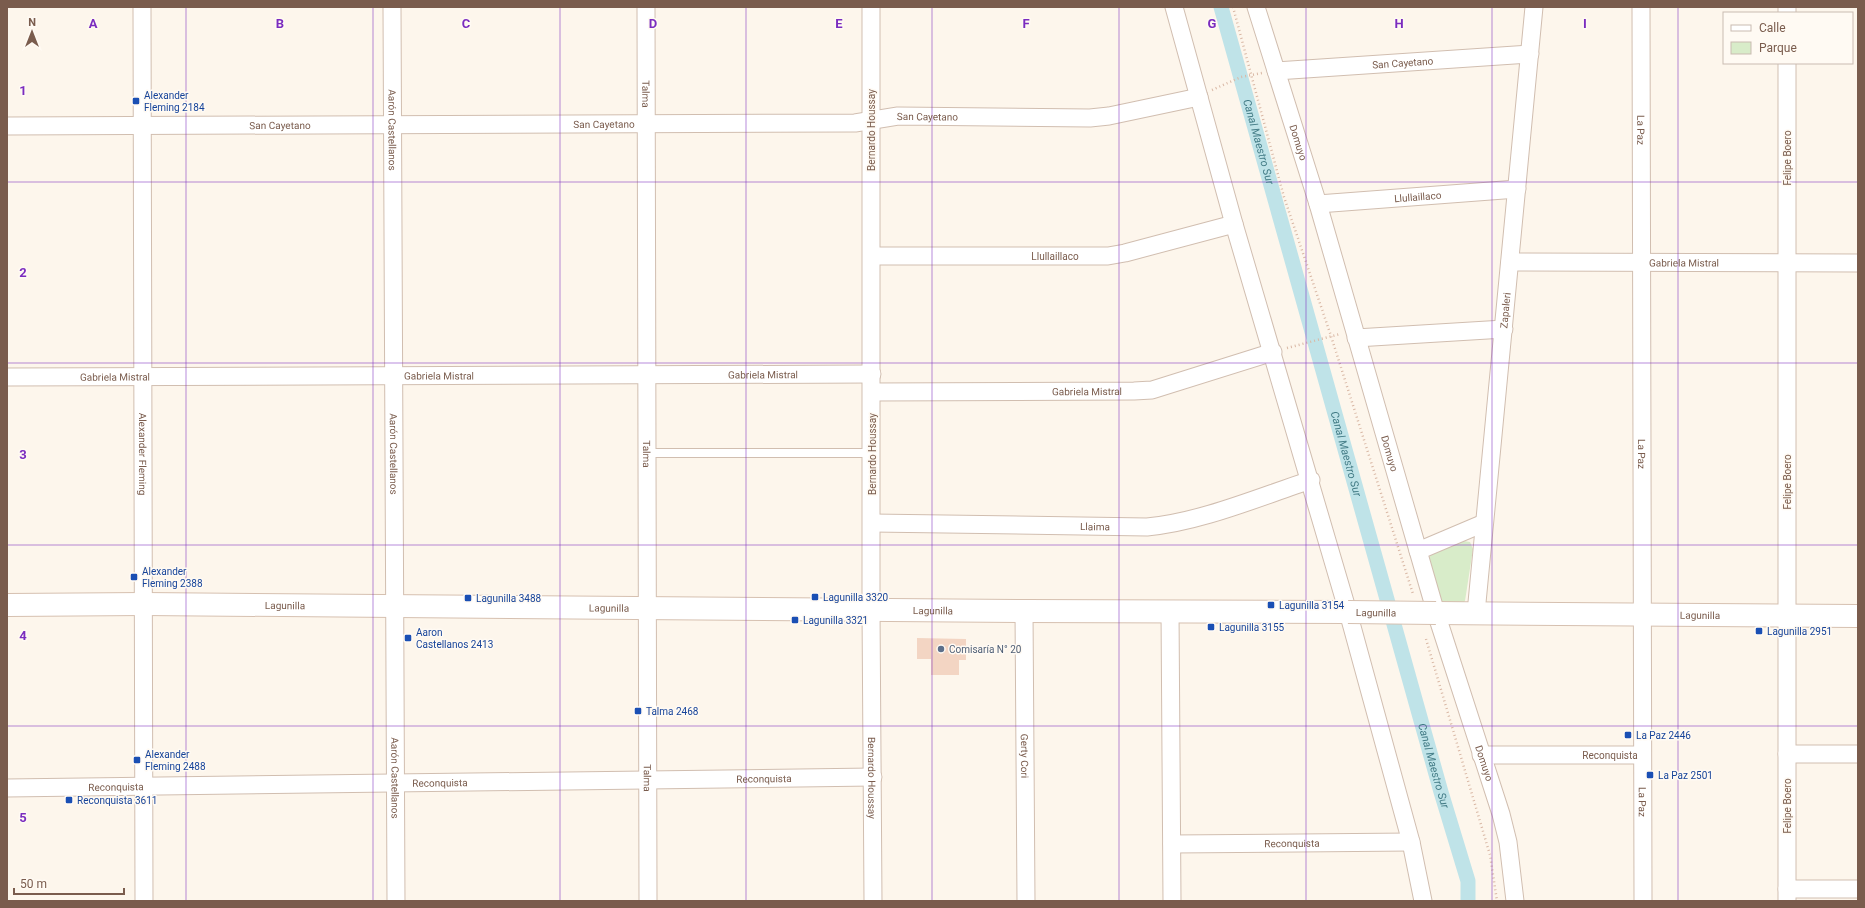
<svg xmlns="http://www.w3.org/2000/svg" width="1865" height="908" viewBox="0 0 1865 908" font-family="Roboto,sans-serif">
<rect width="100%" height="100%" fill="#fdf6ec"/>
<path fill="#d8ecc9" d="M1464,541L1470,542L1473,549L1465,601L1459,606L1440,602L1428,559L1431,555Z"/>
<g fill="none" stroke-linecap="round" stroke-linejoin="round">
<path stroke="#bfe3e8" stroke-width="15" id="s1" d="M1221,7L1441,792L1468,881V901"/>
</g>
<path fill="#f3d5c3" d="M917,638L966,639V660H959V675H931V659H917Z"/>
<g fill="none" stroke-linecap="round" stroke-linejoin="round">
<defs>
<path id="service" d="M647,453H872"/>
<g id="minor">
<path id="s2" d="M142,7L144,901"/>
<path id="s3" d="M392,7L396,901"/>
<path id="s4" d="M646,7L648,901"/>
<path id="s5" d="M871,7V609L873,901"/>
<path d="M1174,7L1234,224L1348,612L1411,842L1423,901"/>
<path id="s6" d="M1256,7L1318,204L1436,613L1501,814L1508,842L1515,901"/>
<path id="s7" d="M1641,7L1643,901"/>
<path d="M1787,13V7"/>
<path id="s8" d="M1276,71L1530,54"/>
<path id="s9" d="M7,126L855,123L898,116L1090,118L1109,116L1199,97"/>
<path id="s10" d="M1318,204L1517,189"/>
<path id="s11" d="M872,256H1108L1125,253L1234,224"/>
<path id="s12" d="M1510,262L1858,263"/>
<path d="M1356,338L1504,329"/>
<path id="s13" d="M7,377L872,374"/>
<path id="s14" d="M872,392L1134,391L1152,390L1273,352"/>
<path id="s15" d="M872,523L1147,527C1201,522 1259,497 1311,480"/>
<path d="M1418,551L1484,523"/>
<path d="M1170,610L1172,901"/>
<path id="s16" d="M1024,611L1026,901"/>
<path id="s17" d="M1476,613L1534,7"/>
<path d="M1787,754H1858"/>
<path id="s18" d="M1481,755H1642"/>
<path id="s19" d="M7,788L873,777"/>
<path id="s20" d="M1172,844L1411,842"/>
<path d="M1787,889H1858"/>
<path d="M1787,901V63"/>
</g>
<g id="secondary">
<path id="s21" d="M7,605L144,604L1024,611L1348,612"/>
<path id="s22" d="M1436,613L1858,616"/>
</g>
</defs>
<use href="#service" stroke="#d1beb0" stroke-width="10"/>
<use href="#minor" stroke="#d1beb0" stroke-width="19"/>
<use href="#secondary" stroke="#d6c0b0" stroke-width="24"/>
<path stroke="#d9b8a5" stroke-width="2.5" stroke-dasharray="1 3" stroke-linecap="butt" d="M1233,7L1284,197L1331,336L1413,594
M1212,90L1241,77L1262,73
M1287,348L1340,334
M1426,639L1490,855L1497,901"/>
<use href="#service" stroke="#fff" stroke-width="8"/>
<use href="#minor" stroke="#fff" stroke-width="17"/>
<use href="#secondary" stroke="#fff" stroke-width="22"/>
<defs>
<g id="secondary-bridge">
<path id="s23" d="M1348,612L1436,613"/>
</g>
</defs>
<use href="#secondary-bridge" stroke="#d6c0b0" stroke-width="24" stroke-linecap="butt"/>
<use href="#secondary-bridge" stroke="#fff" stroke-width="22"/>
</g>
<path fill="none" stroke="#7b2cbf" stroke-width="1" stroke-opacity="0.55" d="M186,7V901M373,7V901M560,7V901M746,7V901M932,7V901M1119,7V901M1306,7V901M1492,7V901M1678,7V901M7,182H1858M7,363H1858M7,545H1858M7,726H1858"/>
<g fill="#1a4fb4" stroke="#fffaf3" stroke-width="1.5">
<rect x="132" y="97" width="8" height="8" rx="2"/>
<rect x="130" y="573" width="8" height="8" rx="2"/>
<rect x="811" y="593" width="8" height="8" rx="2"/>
<rect x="464" y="594" width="8" height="8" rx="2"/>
<rect x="1267" y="601" width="8" height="8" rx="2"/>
<rect x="791" y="616" width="8" height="8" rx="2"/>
<rect x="1207" y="623" width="8" height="8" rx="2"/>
<rect x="1755" y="627" width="8" height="8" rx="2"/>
<rect x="404" y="634" width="8" height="8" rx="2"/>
<rect x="634" y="707" width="8" height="8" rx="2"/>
<rect x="1624" y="731" width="8" height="8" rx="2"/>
<rect x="133" y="756" width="8" height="8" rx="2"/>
<rect x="1646" y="771" width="8" height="8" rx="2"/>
<rect x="65" y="796" width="8" height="8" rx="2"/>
</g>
<circle fill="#5c6f8a" stroke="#fffaf3" stroke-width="1.5" cx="941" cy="649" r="4"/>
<g text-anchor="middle" stroke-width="3" stroke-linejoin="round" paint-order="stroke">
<g font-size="10" fill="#7a5c4d" stroke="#fffaf3">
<text dy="4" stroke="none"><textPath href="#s8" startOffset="127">San Cayetano</textPath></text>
<text dy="4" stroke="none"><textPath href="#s4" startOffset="87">Talma</textPath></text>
<text dy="4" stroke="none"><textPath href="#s9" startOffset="921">San Cayetano</textPath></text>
<text dy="4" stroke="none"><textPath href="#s9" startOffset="597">San Cayetano</textPath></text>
<text dy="4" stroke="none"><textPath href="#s9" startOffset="273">San Cayetano</textPath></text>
<text dy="4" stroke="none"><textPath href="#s3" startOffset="123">Aarón Castellanos</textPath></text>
<text transform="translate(871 130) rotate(-90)" y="4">Bernardo Houssay</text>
<text dy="4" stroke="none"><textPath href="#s7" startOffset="123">La Paz</textPath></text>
<text dy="4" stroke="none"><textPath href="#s6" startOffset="142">Domuyo</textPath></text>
<text transform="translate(1787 158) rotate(-90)" y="4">Felipe Boero</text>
<text dy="4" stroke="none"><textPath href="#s10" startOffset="100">Llullaillaco</textPath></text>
<text dy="4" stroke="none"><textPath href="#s11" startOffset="183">Llullaillaco</textPath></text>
<text dy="4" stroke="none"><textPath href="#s12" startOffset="174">Gabriela Mistral</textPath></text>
<text dy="4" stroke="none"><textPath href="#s17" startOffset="304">Zapaleri</textPath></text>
<text dy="4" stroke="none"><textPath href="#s13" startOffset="756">Gabriela Mistral</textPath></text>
<text dy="4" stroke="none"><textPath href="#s13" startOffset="432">Gabriela Mistral</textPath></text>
<text dy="4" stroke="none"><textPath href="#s13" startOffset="108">Gabriela Mistral</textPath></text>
<text dy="4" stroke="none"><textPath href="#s14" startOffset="215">Gabriela Mistral</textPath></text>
<text dy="4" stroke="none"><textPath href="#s6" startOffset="466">Domuyo</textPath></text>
<text dy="4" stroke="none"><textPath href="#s2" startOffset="447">Alexander Fleming</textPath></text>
<text dy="4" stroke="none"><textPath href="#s3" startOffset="447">Aarón Castellanos</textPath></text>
<text dy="4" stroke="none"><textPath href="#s4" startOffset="447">Talma</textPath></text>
<text transform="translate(872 454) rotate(-90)" y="4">Bernardo Houssay</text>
<text dy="4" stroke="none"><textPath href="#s7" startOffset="447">La Paz</textPath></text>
<text transform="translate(1787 482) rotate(-90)" y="4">Felipe Boero</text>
<text dy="4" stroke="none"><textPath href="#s15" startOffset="223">Llaima</textPath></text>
<text dy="4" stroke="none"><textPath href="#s21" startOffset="278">Lagunilla</textPath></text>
<text dy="4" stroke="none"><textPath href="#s21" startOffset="602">Lagunilla</textPath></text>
<text dy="4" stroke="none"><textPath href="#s21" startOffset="926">Lagunilla</textPath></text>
<text dy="4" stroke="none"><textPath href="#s23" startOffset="28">Lagunilla</textPath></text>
<text dy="4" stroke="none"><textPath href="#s22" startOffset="264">Lagunilla</textPath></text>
<text dy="4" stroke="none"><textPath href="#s18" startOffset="129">Reconquista</textPath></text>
<text dy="4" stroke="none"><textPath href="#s16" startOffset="145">Gerty Cori</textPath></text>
<text dy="4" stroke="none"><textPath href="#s6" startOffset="790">Domuyo</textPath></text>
<text dy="4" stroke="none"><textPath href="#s3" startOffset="771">Aarón Castellanos</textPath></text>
<text dy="4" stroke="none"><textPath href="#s4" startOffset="771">Talma</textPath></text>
<text dy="4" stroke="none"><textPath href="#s5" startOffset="771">Bernardo Houssay</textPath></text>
<text dy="4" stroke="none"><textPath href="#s19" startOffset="757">Reconquista</textPath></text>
<text dy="4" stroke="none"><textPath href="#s19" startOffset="433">Reconquista</textPath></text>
<text dy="4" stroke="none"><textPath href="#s19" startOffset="109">Reconquista</textPath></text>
<text dy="4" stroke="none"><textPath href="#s7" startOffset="795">La Paz</textPath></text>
<text transform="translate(1787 806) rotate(-90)" y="4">Felipe Boero</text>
<text dy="4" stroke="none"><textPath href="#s20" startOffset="120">Reconquista</textPath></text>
</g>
<g font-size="10" fill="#164399" stroke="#fffaf3" text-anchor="start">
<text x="144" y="99">Alexander<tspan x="144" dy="12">Fleming 2184</tspan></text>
<text x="142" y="575">Alexander<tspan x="142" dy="12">Fleming 2388</tspan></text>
<text x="823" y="601">Lagunilla 3320</text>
<text x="476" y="602">Lagunilla 3488</text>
<text x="1279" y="609">Lagunilla 3154</text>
<text x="803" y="624">Lagunilla 3321</text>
<text x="1219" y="631">Lagunilla 3155</text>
<text x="1767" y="635">Lagunilla 2951</text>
<text x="416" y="636">Aaron<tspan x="416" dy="12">Castellanos 2413</tspan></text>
<text x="646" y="715">Talma 2468</text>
<text x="1636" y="739">La Paz 2446</text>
<text x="145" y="758">Alexander<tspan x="145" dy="12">Fleming 2488</tspan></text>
<text x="1658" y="779">La Paz 2501</text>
<text x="77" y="804">Reconquista 3611</text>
</g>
<g font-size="10" fill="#4e5e75" stroke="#fffaf3" text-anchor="start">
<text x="949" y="653">Comisaría N° 20</text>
</g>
<g font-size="11" font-style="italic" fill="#437c86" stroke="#fffaf3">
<text dy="4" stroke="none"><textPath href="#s1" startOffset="140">Canal Maestro Sur</textPath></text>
<text dy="4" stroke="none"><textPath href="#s1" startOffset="464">Canal Maestro Sur</textPath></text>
<text dy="4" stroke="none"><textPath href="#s1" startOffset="788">Canal Maestro Sur</textPath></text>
</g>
</g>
<g font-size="13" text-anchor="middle" font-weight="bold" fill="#7b2cbf" stroke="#fffaf3" stroke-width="3" stroke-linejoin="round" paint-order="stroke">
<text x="93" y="28">A</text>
<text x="280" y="28">B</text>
<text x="466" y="28">C</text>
<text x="653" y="28">D</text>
<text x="839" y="28">E</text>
<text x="1026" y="28">F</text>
<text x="1212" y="28">G</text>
<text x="1399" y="28">H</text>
<text x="1585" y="28">I</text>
<text x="23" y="95">1</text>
<text x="23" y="277">2</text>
<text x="23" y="459">3</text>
<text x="23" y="640">4</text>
<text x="23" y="822">5</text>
</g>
<rect width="1865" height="908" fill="none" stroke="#7a5c4d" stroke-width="16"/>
<rect x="1723" y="12" width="130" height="52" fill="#fffaf3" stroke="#cabbb1"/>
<rect x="1731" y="25" width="20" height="6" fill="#ffffff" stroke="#cabbb1"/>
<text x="1759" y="32" font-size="12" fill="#7a5c4d">Calle</text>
<rect x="1731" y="42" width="20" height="12" fill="#d8ecc9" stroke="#cabbb1"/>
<text x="1759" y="52" font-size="12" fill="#7a5c4d">Parque</text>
<g transform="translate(32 32)" stroke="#fffaf3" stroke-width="3" paint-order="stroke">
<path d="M0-3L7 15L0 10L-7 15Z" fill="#7a5c4d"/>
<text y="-6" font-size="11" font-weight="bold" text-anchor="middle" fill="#7a5c4d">N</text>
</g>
<path d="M14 888v6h110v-6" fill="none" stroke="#7a5c4d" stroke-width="2"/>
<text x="20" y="888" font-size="12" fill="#7a5c4d" stroke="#fffaf3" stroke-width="3" paint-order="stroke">50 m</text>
</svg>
